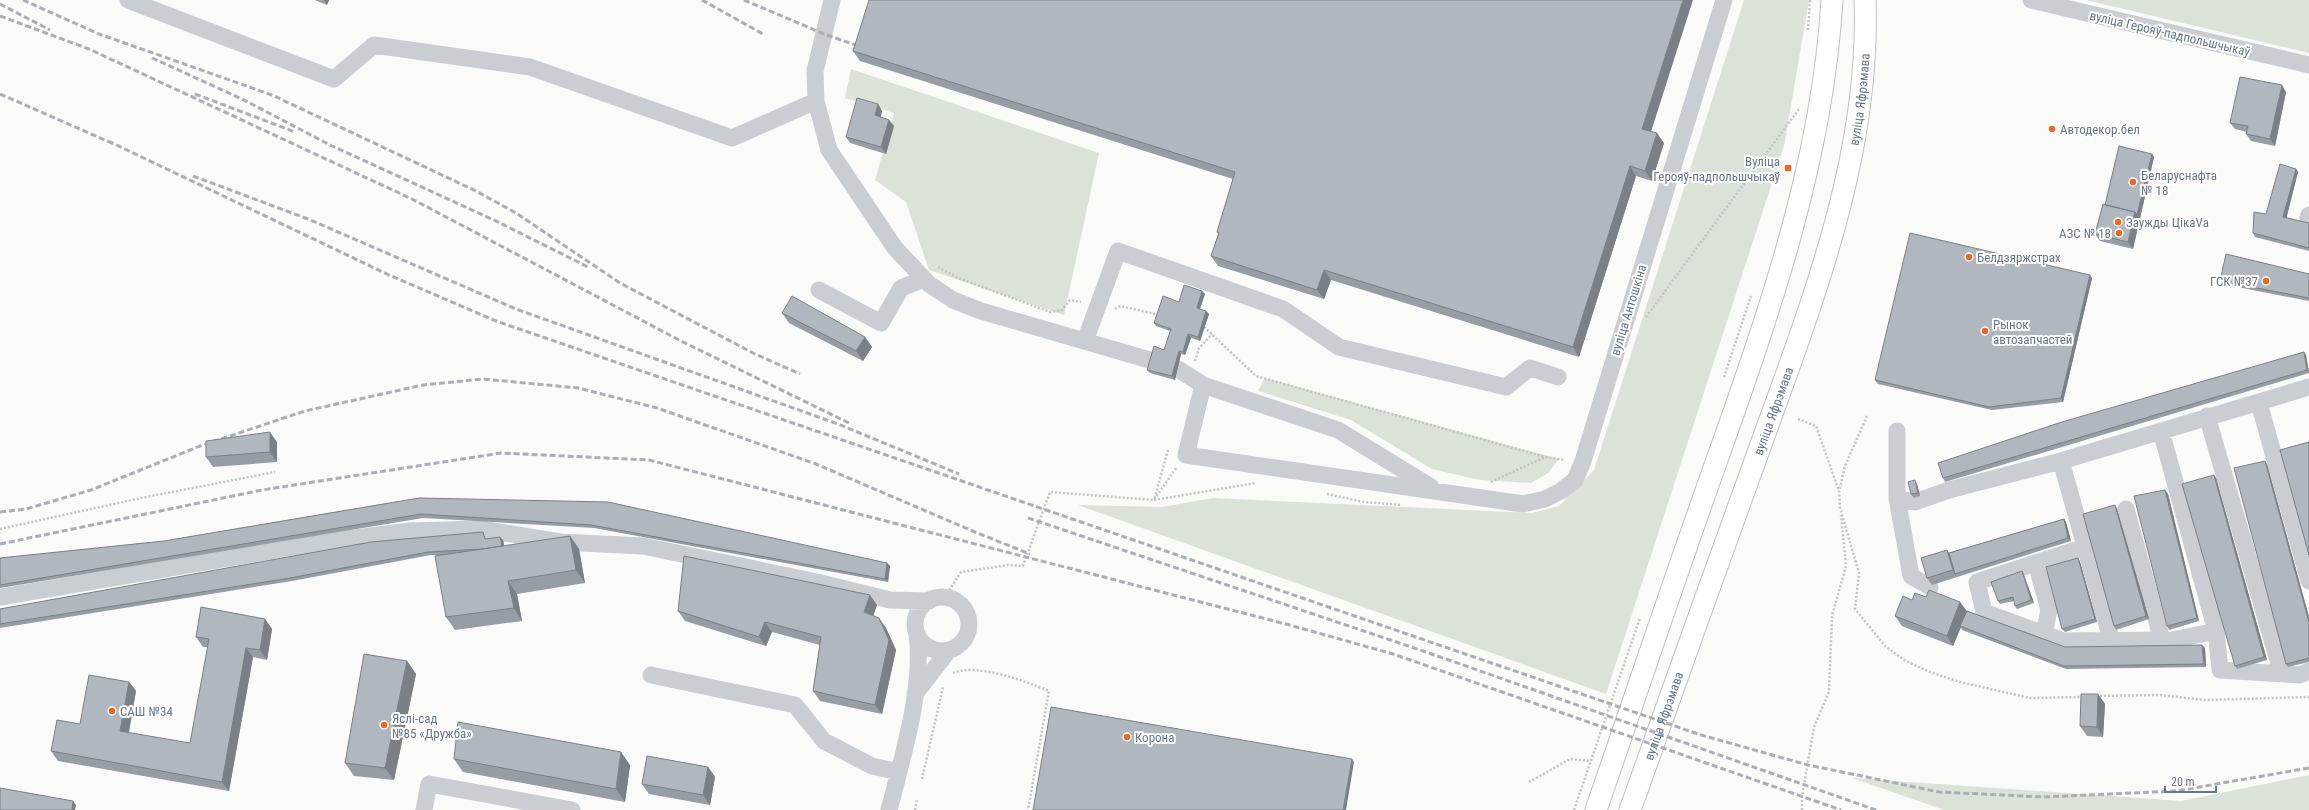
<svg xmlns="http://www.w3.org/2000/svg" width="2309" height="810" viewBox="0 0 2309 810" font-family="'Roboto Condensed',sans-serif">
<rect width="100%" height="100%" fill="#fafaf8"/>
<path fill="#dbe2d8" d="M1744,0H1809L1784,146L1606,694L1078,505L1162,507L1213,498L1532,513L1559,506L1594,470Z
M2086,0H2309V53Z
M851,69L1099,153L1064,315L929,270L906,202L875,180L894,113L845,98Z
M1265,378L1559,459L1548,473L1531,483L1480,480L1432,469L1351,420L1258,391Z
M2309,775V810H1944L1852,778L2181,801Z"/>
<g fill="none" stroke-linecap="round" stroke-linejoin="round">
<defs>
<g id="major">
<path d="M1596,810C1633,703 1669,595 1707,488C1763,330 1822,170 1832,0"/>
<path id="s1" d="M1630,810C1671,694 1713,577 1755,461C1808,313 1871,160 1865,0"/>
</g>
</defs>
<use href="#major" stroke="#bdc0c5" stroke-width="23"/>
<path stroke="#c1c4c6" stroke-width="2.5" stroke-dasharray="2 2" stroke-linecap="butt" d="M1808,30L1810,0
M938,267L958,278L1050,312L1062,310L1070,300L1081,302
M1115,309L1120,306L1160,315
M1646,317L1799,109
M1204,327L1256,376L1545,457L1565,460
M1195,361L1199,348L1212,334
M1724,377L1751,296
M1867,416L1845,466L1839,492L1840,508L1859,573L1855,609L1886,647L1906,661L1930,672L1960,682L2030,698L2083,697
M1798,419L1816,426L1839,491
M1168,450L1154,500L1256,483
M1491,482L1545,457
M1327,494L1364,502L1402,505
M0,529L141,498L275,472
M945,597L961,572L1009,565L1023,566L1050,492L1154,500L1176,468
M953,673C977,663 1025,681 1049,691L1028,810
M2096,696L2159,695L2205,700L2309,697
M922,779L943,687
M1529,782L1570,759L1590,761
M915,810L917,799
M1574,810L1640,618
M1802,810V796L1814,727L1829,692L1832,616L1846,566L1841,515"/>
<path stroke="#cacdd1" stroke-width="17" d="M128,0L334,79L374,45L530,67L732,138L816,101
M832,0L815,71L816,101L829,150L895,248L929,284L953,300L981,311L1153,361
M2031,0L2309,65
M2308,218L2309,215
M819,290L881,323L901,288L924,279
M1085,341L1118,251L1283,309L1339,347L1506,387L1530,368L1558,377
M1178,369L1203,385L1338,430L1431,487
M1203,385L1186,455L1523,504L1545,499L1561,491L1575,480L1583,461L1724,0
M2259,403L2309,581
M2207,416L2282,674
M1897,431V498L1911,576L1930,587
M2161,431L2216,631L2220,670L2300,675L2309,671
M2061,461L2111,639
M1897,498L1915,502L1949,490L2061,461L2309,387
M2126,509L2162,640
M2085,547L1977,582L1984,612L2063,641L2172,640L2216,631
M2036,563L2049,610L2044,634
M0,597L316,543L410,531L481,529L560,542L643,546L817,582L890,600L929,601
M915 624a27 27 0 1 1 54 0a27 27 0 1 1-54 0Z
M651,675L795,705L824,741L872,766L899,772
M915,694L949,650
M424,810L429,784L572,810
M889,810C902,759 924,687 917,635"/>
<use href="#major" stroke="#fff" stroke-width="21"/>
<path stroke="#aaafb6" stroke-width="3" stroke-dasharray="6 3" stroke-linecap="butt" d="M23,0L99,34L272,95L476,191L516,213L620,283L753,353L800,374
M702,0L763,34
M744,0L824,34L864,48
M0,4L50,30
M0,16L89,49L412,199L681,341L849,423
M152,58L242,99L332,146L494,220L588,267
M0,94L114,144
M195,94L295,132
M108,141L389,275L496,321L1701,735L1808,765L1939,792L2044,797L2176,791L2309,768
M193,176L308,219L516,309L838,424L959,474
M0,512L26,509L91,490L200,446L305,411L423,385L483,379L578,388L657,408L816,464L975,532L1030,554
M1028,518L1426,652L1876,810
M0,544L262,490L501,453L649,460L1286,624L1393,654L1841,810"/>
</g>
<path fill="#979da4" d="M315,0H329L327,5Z
M853,51L1651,131L1664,143L1652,181L1636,176L1579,357L1331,280L1324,299L1218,266L1211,256L1218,234L1217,232L1233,179L860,61Z
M2286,92L2275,146L2251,141L2246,134L2247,132L2235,129L2230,123Z
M878,104L882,111L881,117L889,120L894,126L886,154L850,143L846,137Z
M2154,157L2133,249L2100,241L2095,234L2105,205Z
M2296,169L2298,172L2286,218L2309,223V251L2255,237L2253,233L2266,214Z
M2309,274V301L2222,284L2220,281Z
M2092,278L2063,402L1992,410L1878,384L1875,380Z
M1202,291L1205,294L1200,309L1206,311L1209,314L1200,341L1191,338L1185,355L1181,354L1175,380L1150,373L1147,370L1164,350L1170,331L1156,326L1154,323L1179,302Z
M782,313L865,337L872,347L863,361L789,323Z
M2304,352L2306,355L2309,373L1945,482L1943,478Z
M277,442V462L213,467L206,457Z
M2267,464L2309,617V662L2288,667L2286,664Z
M2214,475L2216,478L2267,660L2237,669L2235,666Z
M1917,484L1920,496L1914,498L1911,494Z
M2165,490L2168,494L2199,621L2169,630L2167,626Z
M419,498L887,563L890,566L888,582L594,528L423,518L0,588V558L164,541Z
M2115,505L2117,509L2149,619L2116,630L2114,626Z
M2064,519L2066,522L2071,541L1932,585L1927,578L1947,550L1949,553Z
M485,536L486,539L500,537L503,540L504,546L570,536L579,549L585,583L517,594L522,621L455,630L446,617L442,555H431L292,581L0,628V609Z
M2078,558L2080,562L2097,622L2065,632L2062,629Z
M2022,571L2024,575L2034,603L2017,609L2015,606L2014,601L2000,604L1998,601Z
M1926,597L1960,602L1967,611L2065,647L2202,645L2205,648L2206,667L2066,669L1962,630L1961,627L1953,646L1902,626L1895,616Z
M877,605L873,616L886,628L896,650L882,714L820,701L813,691L820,645L772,632L766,646L685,621L678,611Z
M265,619L272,629L267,660L253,657L229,791L58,761L51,751L80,724L129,682L136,691L129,733L190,743L208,647H203L196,637Z
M407,661L416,674L394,780L354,776L345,763Z
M2098,694L2105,704L2103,737L2087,736L2080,726Z
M454,759L630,765L625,802L463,772Z
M708,767L715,777L710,805L649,794L642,784Z"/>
<path fill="#7b8086" d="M324,0H329L327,5Z
M1683,0H1693L1649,138L1642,129Z
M2282,85L2286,92L2275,146L2270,139Z
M878,104L882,111L879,122L875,115Z
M889,120L894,126L886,154L881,147Z
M1657,133L1664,143L1652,181L1645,171Z
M2152,154L2154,157L2133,249L2128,242L2135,212Z
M1630,166L1636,176L1579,357L1573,347Z
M2296,169L2298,172L2286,220L2283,217Z
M1324,270L1331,280L1324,299L1317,290Z
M2090,275L2092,278L2063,402L2061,398Z
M1202,291L1205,294L1199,311L1197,308Z
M1206,311L1209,314L1200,341L1198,337Z
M1188,334L1191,338L1185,355L1183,352Z
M865,337L872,347L863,361L856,351Z
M1179,351L1181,354L1175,380L1172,376Z
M2304,352L2306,355L2309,373L2307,370Z
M270,432L277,442V462L270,452Z
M2265,461L2267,464L2309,617V622Z
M2214,475L2216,478L2267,660L2264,657Z
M1915,480L1917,484L1920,496L1918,493Z
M2165,490L2168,494L2199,621L2197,618Z
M2115,505L2117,509L2149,619L2146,616Z
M2064,519L2066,522L2071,541L2068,538Z
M570,536L579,549L585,583L576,570Z
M500,537L503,540L507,559L504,556Z
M1947,550L1951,557L1955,574L1953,570Z
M2078,558L2080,562L2097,622L2095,619Z
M887,563L890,566L888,582L885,579Z
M2022,571L2024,575L2034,603L2031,600Z
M508,581L517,594L522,621L514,608Z
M870,595L877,605L871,622L864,612Z
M1960,602L1967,612L1960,626L1961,627L1953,646L1947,636Z
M879,618L886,628L896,650L882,714L875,705Z
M265,619L272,629L267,660L260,650Z
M765,622L772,632L766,646L759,637Z
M2202,645L2205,648L2206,667L2204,664Z
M246,648L253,657L229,791L222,782Z
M407,661L416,674L394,780L385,768Z
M129,682L136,691L127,741L120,731Z
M2098,694L2105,704L2103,737L2097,727Z
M621,752L630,765L625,802L616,789Z
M1352,759L1354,762L1346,810H1343Z
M708,767L715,777L710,805L703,795Z
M73,801L76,805L75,810H72Z"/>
<path fill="#b0b7bf" stroke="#7b8086" d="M869,0H1683L1642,129L1657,133L1645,171L1630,166L1573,347L1324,270L1317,290L1211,256L1219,233L1217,232L1235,172L853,51Z
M2240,77L2282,85L2270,139L2246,134L2248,126L2230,123Z
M857,98L878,104L875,115L889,120L881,147L846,137Z
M2119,146L2152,154L2137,215L2135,212L2105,205Z
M2280,164L2296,169L2283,217L2309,223V248L2253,233L2254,212L2266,214Z
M2103,204L2135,212L2128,242L2095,234Z
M1910,233L2090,275L2061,398L1989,407L1875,380Z
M2226,254L2309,274V298L2220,281Z
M1184,285L1202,291L1197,308L1206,311L1198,337L1188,334L1183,352L1179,351L1172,376L1147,370L1154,346L1164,350L1171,329L1154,323L1163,296L1179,302Z
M792,296L865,337L856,351L782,313Z
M2304,352L2307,370L1943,478L1938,463L2062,422Z
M270,432V452L206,457V441Z
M2309,442V555L2280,450Z
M2265,461L2309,622V658L2286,664L2234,468Z
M2214,475L2264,657L2235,666L2182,484Z
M1915,480L1918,493L1911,494L1908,482Z
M2165,490L2197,618L2167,626L2134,496Z
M419,498L608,502L887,563L885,579L591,525L421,514L0,585V558L164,541Z
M2115,505L2146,616L2114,626L2083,514Z
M2064,519L2068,538L1955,574L1949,553Z
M483,532L485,539L500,537L502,546L482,549L428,552L290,578L0,624V609L371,542Z
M570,536L576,570L508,581L514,608L446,617L435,556Z
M1947,550L1953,570L1927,578L1921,558Z
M684,556L870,595L864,612L879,618L889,640L875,705L813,691L821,637L765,622L759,637L678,611Z
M2078,558L2095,619L2062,629L2046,567Z
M2022,571L2031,600L2015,606L2013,597L1998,601L1991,582Z
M1929,590L1960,602L1947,636L1895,616L1903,596L1912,600L1915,593L1926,597Z
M201,607L265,619L260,650L246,648L222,782L51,751L57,720L80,724L89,675L129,682L120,731L190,743L209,639L196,637Z
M1967,611L2065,647L2202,645L2204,664L2064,666L1960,626Z
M364,654L407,661L385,768L345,763Z
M2081,694H2098L2097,727L2080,726Z
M1051,707L1352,759L1343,810H1033Z
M458,722L621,752L616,789L454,759Z
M647,756L708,767L703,795L642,784Z
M0,788L73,801L72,810H0Z"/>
<g fill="#f06722" stroke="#fff" stroke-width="1.5">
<circle cx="2052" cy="129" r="4"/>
<rect x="1784" y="164" width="8" height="8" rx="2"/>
<circle cx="2133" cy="182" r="4"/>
<circle cx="2118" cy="222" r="4"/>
<circle cx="2119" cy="233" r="4"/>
<circle cx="1969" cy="257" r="4"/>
<circle cx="2266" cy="281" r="4"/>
<circle cx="1985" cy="331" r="4"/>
<circle cx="112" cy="711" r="4"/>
<circle cx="384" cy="725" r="4"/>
<circle cx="1127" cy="737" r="4"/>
</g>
<g text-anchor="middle" stroke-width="4" stroke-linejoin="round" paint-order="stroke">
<g font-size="13" fill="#67778b" stroke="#fff">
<text transform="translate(2170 33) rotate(13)" y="5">вуліца Герояў-падпольшчыкаў</text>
<text dy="5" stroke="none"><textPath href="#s1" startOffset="748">вуліца Яфрэмава</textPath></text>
<text transform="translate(1628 310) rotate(-73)" y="5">вуліца Антошкіна</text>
<text dy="5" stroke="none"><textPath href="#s1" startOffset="424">вуліца Яфрэмава</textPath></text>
<text dy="5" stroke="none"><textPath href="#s1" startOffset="100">вуліца Яфрэмава</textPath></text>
</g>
<g font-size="13" fill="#67778b" stroke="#fff" text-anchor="start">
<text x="2060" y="134">Автодекор.бел</text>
<text x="1780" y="166" text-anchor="end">Вуліца<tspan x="1780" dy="15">Герояў-падпольшчыкаў</tspan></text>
<text x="2141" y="180">Беларуснафта<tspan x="2141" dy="15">№ 18</tspan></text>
<text x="2126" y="227">Заужды ЦікаVа</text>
<text x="2111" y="238" text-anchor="end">АЗС № 18</text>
<text x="1977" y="262">Белдзяржстрах</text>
<text x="2258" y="286" text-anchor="end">ГСК №37</text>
<text x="1993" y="329">Рынок<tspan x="1993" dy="15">автозапчастей</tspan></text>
<text x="120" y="716">САШ №34</text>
<text x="392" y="723">Яслі-сад<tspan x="392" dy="15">№85 «Дружба»</tspan></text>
<text x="1135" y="742">Корона</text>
</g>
</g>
<path d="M2165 786v6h51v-6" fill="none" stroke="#67778b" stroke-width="2"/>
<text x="2171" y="786" font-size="12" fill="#67778b" stroke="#ffffff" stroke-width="3" paint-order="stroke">20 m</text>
</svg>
